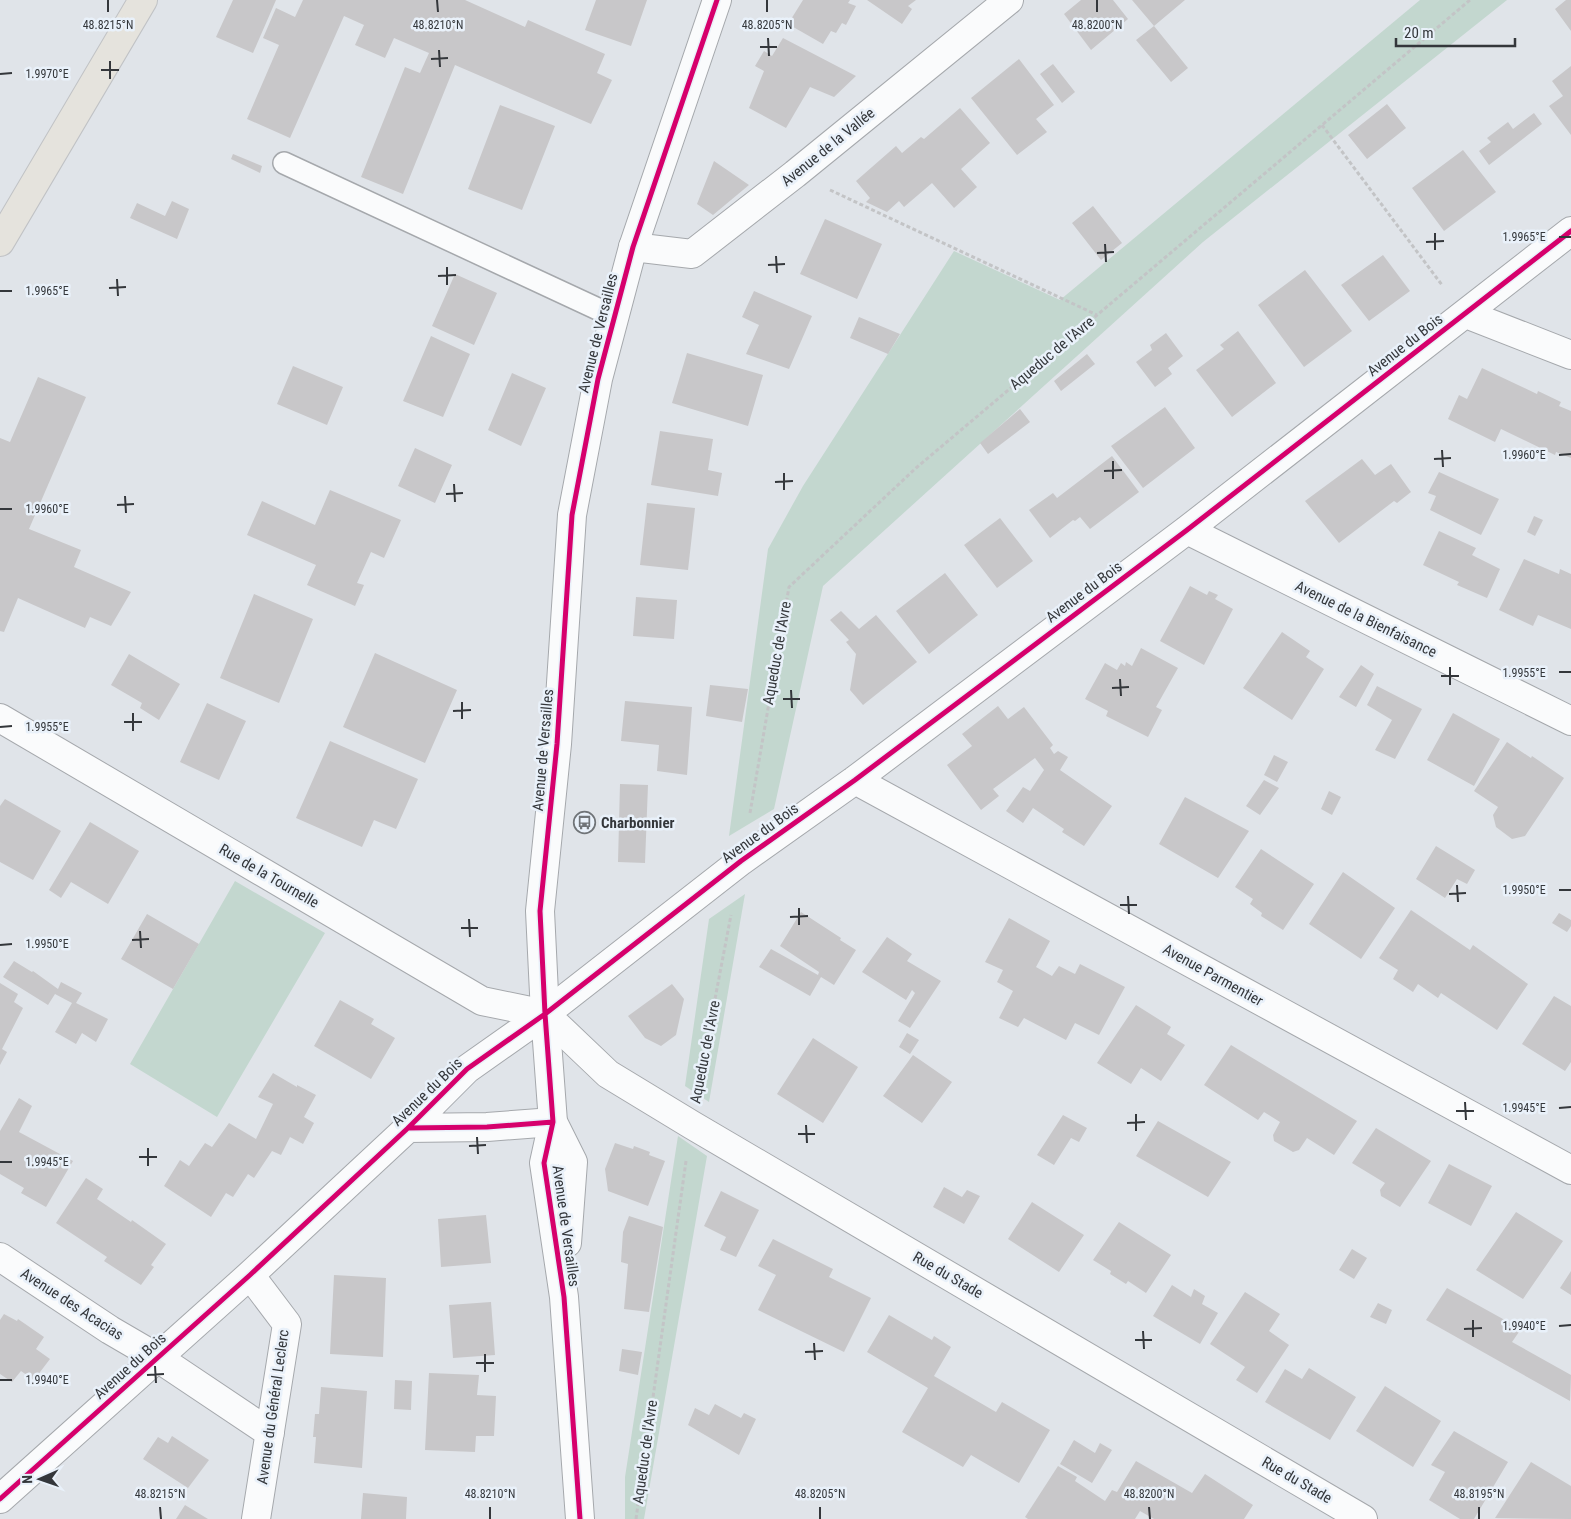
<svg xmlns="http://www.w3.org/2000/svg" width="1571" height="1519" viewBox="0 0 1571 1519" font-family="'Roboto Condensed',sans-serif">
<rect width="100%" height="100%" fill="#e0e4e9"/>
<path fill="#c3d7cf" d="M1420,0H1507L1203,242L823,586L774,809L729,836L768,549L803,486L954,251L1060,300Z
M235,881L325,933L217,1117L130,1064Z
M745,894L709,1102L685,1086L709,919Z
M678,1136L707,1156L644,1519H625V1477Z"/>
<path fill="#c8c7c9" d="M233,0H276L253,53L216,37Z
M303,0H465L525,27L528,20L605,54L597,73L612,80L591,124L455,65L403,194L361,177L405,67L420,73L429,53L394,38L385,58L355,45L364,25L344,16L290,138L247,119L279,45L263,38L276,8L295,17Z
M596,0H647L631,46L585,30Z
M803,0H850L848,3L856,6L846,25L842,23L836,33L831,31L823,44L788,24Z
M867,0H916L908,6L912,9L902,24Z
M1081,0H1113L1128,19L1091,50L1064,14Z
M1132,0H1185L1154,26Z
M1566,0H1571V31L1555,9Z
M1154,26L1188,68L1171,82L1136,40Z
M783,38L856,76L834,97L810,87L786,128L749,108L764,71L755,66L764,51L772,56Z
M1019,59L1054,105L1036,119L1047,132L1017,155L971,98Z
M1053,64L1075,92L1062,103L1040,74Z
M1571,66V135L1549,106L1563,96L1552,81Z
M1387,104L1406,128L1367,159L1348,135Z
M500,105L555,126L522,210L468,189Z
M960,108L990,143L961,169L977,187L954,208L932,183L904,207L899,201L887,212L866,202L870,198L856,181L896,146L902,153L921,137L924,139Z
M1534,113L1542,124L1489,165L1479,151L1491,142L1487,138L1508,122L1513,129Z
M1463,150L1496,192L1444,231L1412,188Z
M233,154L262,166L260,173L231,159Z
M714,161L749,185L713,215L697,204Z
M172,201L189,209L177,239L130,218L137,203L165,216Z
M1093,206L1122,243L1101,260L1072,223Z
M825,219L882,244L857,299L800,274Z
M1383,255L1410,291L1369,321L1341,285Z
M1305,270L1352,331L1304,367L1258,305Z
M455,274L497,293L474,345L432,326Z
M754,291L812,316L789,369L746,354L759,325L742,317Z
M859,317L900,334L888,354L850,338Z
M1238,331L1276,383L1232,417L1196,370L1224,349L1220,345Z
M1166,333L1183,356L1168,368L1172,374L1155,387L1136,362L1152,350L1150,345Z
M431,336L470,354L443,417L403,401Z
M687,353L763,375L748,426L672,403Z
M1087,354L1095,364L1061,391L1054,381Z
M293,366L343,387L327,425L277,404Z
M1482,368L1537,394L1538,391L1561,402L1559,406L1571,411V458L1556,452L1555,455L1501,429L1495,442L1448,419L1459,395L1467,399Z
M512,373L546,388L521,446L488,430Z
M38,377L86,397L29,529L81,550L74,567L131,592L111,626L90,617L85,628L18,598L4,632L0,631V438L10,442Z
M1165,407L1195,448L1143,488L1111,446Z
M1020,409L1030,422L988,454L980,443Z
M660,431L713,439L708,470L722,473L718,496L651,485Z
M415,448L452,465L435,503L398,486Z
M1112,456L1139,492L1090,529L1080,517L1075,521L1073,520L1050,538L1029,510L1053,493L1057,498Z
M1362,459L1375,475L1391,464L1411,492L1397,503L1394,501L1339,543L1305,501Z
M1439,472L1499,499L1481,535L1430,510L1436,496L1428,493Z
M330,490L401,520L384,558L371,552L357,583L364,585L355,606L307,585L316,565L247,535L262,501L315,525Z
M647,503L695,508L688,570L640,565Z
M1534,516L1543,520L1535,536L1527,532Z
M1000,518L1033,561L997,588L964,545Z
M1439,531L1476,548L1472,555L1500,569L1487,598L1457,585L1459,582L1423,565Z
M1524,559L1559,574L1560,569L1571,574V629L1538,615L1533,626L1499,610Z
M945,573L978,615L929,654L896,611Z
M1190,586L1207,595L1209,591L1218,595L1215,599L1233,609L1204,665L1160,641Z
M254,594L313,619L279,703L220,678Z
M636,597L677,600L674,639L633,636Z
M841,611L859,629L876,615L917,662L863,705L850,690L856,654L846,642L849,640L830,620Z
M1282,632L1310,651L1306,657L1324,669L1292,720L1243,688Z
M1141,648L1178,668L1156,707L1162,710L1148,737L1106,716L1108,711L1085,699L1105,663L1117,670L1121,663L1125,666L1126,662L1132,666Z
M375,653L457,690L425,763L343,727Z
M129,654L180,684L159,720L140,708L142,703L111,685Z
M1361,665L1374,674L1356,707L1339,697Z
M710,685L748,689L742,722L706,716Z
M1377,686L1422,709L1395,759L1375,750L1392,720L1367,705Z
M625,701L692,707L687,775L657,771L659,745L621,741Z
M207,703L246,721L219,780L180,762Z
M998,706L1008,719L1024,707L1053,745L1050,748L1054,754L1058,751L1068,757L1060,770L1112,806L1084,846L1062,832L1064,829L1033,808L1023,823L1006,811L1023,787L1030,791L1044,770L1035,758L993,789L999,796L981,810L947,765L972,746L962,734Z
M1453,713L1500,739L1474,786L1427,760Z
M330,741L418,779L396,829L374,820L362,847L296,818Z
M1507,742L1531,758L1532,756L1564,778L1525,836L1512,839L1496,827L1493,815L1498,807L1474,791Z
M1274,755L1288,762L1277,782L1264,775Z
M1264,780L1279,788L1260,815L1246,806Z
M620,784L648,785L645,863L618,862Z
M1329,791L1341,797L1332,815L1321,809Z
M1185,797L1249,831L1218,878L1159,844Z
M5,799L61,831L33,880L0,862V806Z
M90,822L139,851L108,904L71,882L61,898L49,890Z
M1436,846L1475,870L1467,884L1457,879L1445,898L1416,879Z
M1261,849L1314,884L1283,930L1261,916L1262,913L1250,904L1253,899L1235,887Z
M1343,872L1395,908L1361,959L1309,924Z
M1411,910L1470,950L1473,945L1528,984L1497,1030L1441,993L1438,998L1418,984L1413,992L1393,979L1398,970L1379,958Z
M801,912L841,938L840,940L856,950L834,985L821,977L810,996L759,967L771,949L818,975L819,972L780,946Z
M1559,913L1571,920V926L1567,932L1552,923Z
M147,914L199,944L173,989L121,959Z
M1009,918L1050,941L1036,967L1052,976L1059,966L1075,974L1080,964L1125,987L1099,1035L1075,1023L1066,1040L1024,1018L1018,1027L999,1018L1013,991L997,982L1003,970L985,962Z
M887,937L912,954L907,961L941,981L910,1028L898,1021L915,993L912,990L906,1000L862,972Z
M14,961L32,972L33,971L58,989L61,982L82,993L76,1003L108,1019L96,1042L82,1033L76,1044L55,1032L72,1003L55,994L48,1005L3,977Z
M0,983L18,994L14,1002L23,1008L2,1049L7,1052L0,1065Z
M672,984L684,999L676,1035L661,1046L645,1038L628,1016Z
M1554,996L1571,1006V1062L1565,1071L1522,1044Z
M340,1000L374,1019L371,1024L395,1038L371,1079L314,1046Z
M1136,1005L1171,1027L1167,1034L1185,1045L1161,1081L1141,1068L1131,1084L1097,1063Z
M907,1033L919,1040L910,1054L899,1047Z
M813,1038L858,1067L823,1123L777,1094Z
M1231,1045L1357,1121L1334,1155L1307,1138L1299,1150L1293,1152L1274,1141L1273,1135L1280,1122L1264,1112L1258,1120L1204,1085Z
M913,1055L952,1082L922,1123L883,1096Z
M273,1073L297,1087V1085L316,1095L304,1117L314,1123L303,1144L290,1137L281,1155L272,1151L254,1178L248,1174L233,1197L226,1193L211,1217L164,1186L180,1160L189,1166L205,1143L212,1147L229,1123L256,1139L273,1104L258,1097Z
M19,1098L32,1106L19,1132L73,1161L46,1207L21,1193L24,1188L0,1174V1131Z
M1063,1115L1087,1128L1079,1142L1071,1138L1054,1165L1037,1155Z
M1158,1121L1231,1162L1208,1197L1136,1156Z
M1376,1128L1431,1161L1400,1207L1381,1196L1380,1190L1385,1183L1352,1163Z
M615,1143L633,1149L634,1146L650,1152L649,1155L665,1161L648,1206L608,1191L605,1169Z
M1449,1164L1492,1186L1471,1226L1428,1203Z
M86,1178L103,1189L97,1199L131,1222L132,1220L166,1244L151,1265L154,1267L141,1285L104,1261L107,1257L56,1223Z
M944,1187L962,1197L967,1190L980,1196L964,1224L933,1207Z
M721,1191L759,1210L736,1257L720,1250L726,1237L704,1226Z
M1032,1202L1084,1235L1059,1272L1008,1239Z
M1516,1212L1563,1241L1523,1299L1476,1270Z
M486,1215L491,1263L441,1267L438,1219Z
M629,1216L663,1227L649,1312L624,1309L628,1264L621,1262L623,1232Z
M1119,1222L1171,1255L1146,1293L1128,1281L1126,1284L1110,1274L1111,1271L1093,1260Z
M773,1239L833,1269L829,1277L871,1298L844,1352L758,1310L776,1275L758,1266Z
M1352,1249L1367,1258L1354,1279L1339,1270Z
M1571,1271V1295L1560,1288Z
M334,1275L386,1278L383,1357L330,1354Z
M1172,1285L1191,1297L1194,1289L1205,1296L1202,1304L1218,1313L1200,1344L1153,1316Z
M1447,1288L1521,1329L1512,1342L1571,1375L1570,1401L1426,1320Z
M1245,1292L1280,1314L1269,1331L1289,1345L1257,1393L1236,1380L1245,1367L1210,1344Z
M491,1302L495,1355L453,1358L449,1305Z
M1378,1303L1392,1310L1386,1324L1370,1317Z
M4,1314L17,1321L18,1319L44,1337L36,1349L50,1359L34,1380L21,1371L12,1382L0,1374V1320Z
M889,1315L932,1340L934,1336L951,1347L934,1376L996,1412L1002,1402L1050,1430L1019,1483L971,1455L963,1467L902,1432L928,1388L867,1352Z
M622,1349L642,1352L638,1375L619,1371Z
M1309,1368L1356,1397L1330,1440L1265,1402L1285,1369L1302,1379Z
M429,1373L479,1375L477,1395L496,1396L494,1436H476L475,1452L425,1450Z
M395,1380L412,1381L411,1410L394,1409Z
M1385,1386L1441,1421L1413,1467L1356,1431Z
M321,1387L367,1391L362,1468L314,1463L316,1437H313L315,1414H319Z
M715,1404L741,1418L744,1413L756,1419L739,1455L688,1425L695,1408L709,1415Z
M1454,1431L1508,1462L1474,1519H1460L1429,1500L1445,1472L1431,1465Z
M172,1436L209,1460L188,1488L143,1459L158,1437L168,1443Z
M1074,1440L1095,1453L1100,1443L1112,1450L1092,1483L1060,1464Z
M1136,1461L1192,1493L1205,1474L1253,1505L1244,1519H1154L1140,1511L1135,1519H1028L1025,1517L1058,1466L1077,1477L1075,1481L1105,1501L1112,1490L1117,1492Z
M1531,1462L1571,1486V1519L1495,1518Z
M363,1493L407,1497L406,1519H361Z
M185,1505L208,1519H176Z"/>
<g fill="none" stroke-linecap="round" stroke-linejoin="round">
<defs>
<path id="lane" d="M284,163L615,317"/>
<path id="street" d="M633,247L692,254L795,174L1009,0
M1466,314L1571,355
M1187,530L1571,721
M0,718L482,1001L545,1014
M855,780L1571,1170
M545,1014L608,1074L692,1125L1363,1519
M408,1128L487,1127L553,1122
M0,1257L110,1330L158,1358L270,1433
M250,1275L287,1324L256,1519
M0,1499L250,1275L408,1128L467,1069L545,1014L741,861L855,780L1187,530L1571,231"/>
<path id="secondary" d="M553,1122L573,1162L567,1243
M580,1519L564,1297L544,1163L553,1122L545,1014L540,911L557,744L572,515L598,379L633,247L717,0"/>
<path id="primary" d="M0,242L143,0"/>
</defs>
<use href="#lane" stroke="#a5a8ac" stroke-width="24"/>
<use href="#street" stroke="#a5a8ac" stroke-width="30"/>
<use href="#secondary" stroke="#a5a8ac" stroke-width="30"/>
<use href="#primary" stroke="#c0c2c5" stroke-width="30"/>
<path stroke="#c3c4c6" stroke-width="3" stroke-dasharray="4 2.5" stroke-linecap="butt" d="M1322,125L1442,285
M830,190L1097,315
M750,813L789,587L916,468L1470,0
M698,1088L731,915
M636,1519L686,1161"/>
<use href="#lane" stroke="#fafbfc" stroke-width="21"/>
<use href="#street" stroke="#fafbfc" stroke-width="28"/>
<use href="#secondary" stroke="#fafbfc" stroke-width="28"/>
<use href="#primary" stroke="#e5e3dd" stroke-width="28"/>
<defs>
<path id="cycleway" d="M408,1128L487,1127L553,1122
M0,1499L250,1275L408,1128L467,1069L545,1014L741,861L855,780L1187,530L1571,231
M580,1519L564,1297L544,1163L553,1122L545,1014L540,911L557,744L572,515L598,379L633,247L717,0"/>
</defs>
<use href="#cycleway" stroke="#e9f1fa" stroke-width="8"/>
<use href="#cycleway" stroke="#d6006c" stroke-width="5"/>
</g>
<path fill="none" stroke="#34373b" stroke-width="2" d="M108,0V12M437,0L438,12M767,0V12M1097,0V12M768,38L769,56M760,47H777M439,50L440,67M431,59L448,58M110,61V79M101,70H119M0,74L12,73M1435,233V250M1559,237H1571M1426,242L1444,241M1105,244L1106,262M1097,253L1114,252M776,256L777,273M768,265L785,264M447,267V285M438,276L456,275M117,279L118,296M109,288L126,287M0,291H12M1442,450L1443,467M1559,455L1571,454M1434,459L1451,458M1113,461V479M1104,471L1122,470M784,473V490M775,482L793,481M454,484L455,502M446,494L463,493M125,496L126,513M117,505L134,504M0,509H12M1450,667V685M1559,672H1571M1441,676H1459M1120,679L1121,696M1112,688L1129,687M791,690L792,708M783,699H800M462,702V719M453,711L471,710M133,713V731M124,722H142M0,727L12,726M1457,885L1458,902M1559,890H1571M1449,894L1466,893M1128,896L1129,914M1120,905H1137M799,908V925M790,917L808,916M469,919L470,937M461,928H478M140,931L141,948M132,940L149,939M0,945L12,944M1465,1102L1466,1120M1559,1108L1571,1107M1456,1111H1474M1136,1114V1131M1127,1123L1145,1122M806,1125L807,1143M798,1134H815M477,1137L478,1154M469,1146L486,1145M148,1148V1166M139,1157H157M0,1162H12M1473,1320V1337M1559,1326L1571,1325M1464,1329L1482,1328M1143,1331L1144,1349M1135,1340H1152M814,1343L815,1360M805,1352L823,1351M485,1354V1372M476,1363H494M155,1366L156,1383M147,1375L164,1374M0,1380H12M160,1507L161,1519M490,1507V1519M820,1507V1519M1149,1507L1150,1519M1479,1507V1519"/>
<defs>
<symbol id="bus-ring" viewBox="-11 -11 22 22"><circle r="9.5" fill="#e9f1fa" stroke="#707478" stroke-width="1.5"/><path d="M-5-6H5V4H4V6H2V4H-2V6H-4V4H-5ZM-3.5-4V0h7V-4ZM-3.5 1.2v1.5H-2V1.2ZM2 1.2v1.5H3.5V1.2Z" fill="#707478"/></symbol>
</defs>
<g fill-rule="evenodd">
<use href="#bus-ring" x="572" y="810" width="25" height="25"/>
</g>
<g text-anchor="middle" stroke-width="5" stroke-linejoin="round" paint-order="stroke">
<g font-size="15" fill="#34373b" stroke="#e9f1fa">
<text transform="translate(828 147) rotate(-39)" y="5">Avenue de la Vallée</text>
<text transform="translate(598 333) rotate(-76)" y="5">Avenue de Versailles</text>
<text transform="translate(1405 345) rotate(-38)" y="5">Avenue du Bois</text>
<text transform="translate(1052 353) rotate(-40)" y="5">Aqueduc de l'Avre</text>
<text transform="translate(1084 592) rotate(-37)" y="5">Avenue du Bois</text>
<text transform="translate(1366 619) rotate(26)" y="5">Avenue de la Bienfaisance</text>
<text transform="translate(777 653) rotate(-80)" y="5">Aqueduc de l'Avre</text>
<text transform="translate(543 750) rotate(-85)" y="5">Avenue de Versailles</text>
<text transform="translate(760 833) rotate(-36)" y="5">Avenue du Bois</text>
<text transform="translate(269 876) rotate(30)" y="5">Rue de la Tournelle</text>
<text transform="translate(1213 975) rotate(29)" y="5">Avenue Parmentier</text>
<text transform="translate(705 1052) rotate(-79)" y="5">Aqueduc de l'Avre</text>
<text transform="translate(427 1092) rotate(-44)" y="5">Avenue du Bois</text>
<text transform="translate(566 1226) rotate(82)" y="5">Avenue de Versailles</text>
<text transform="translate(948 1275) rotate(30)" y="5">Rue du Stade</text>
<text transform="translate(72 1304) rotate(33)" y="5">Avenue des Acacias</text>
<text transform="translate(130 1366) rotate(-42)" y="5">Avenue du Bois</text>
<text transform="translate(273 1407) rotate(-82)" y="5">Avenue du Général Leclerc</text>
<text transform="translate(645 1452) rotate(-82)" y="5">Aqueduc de l'Avre</text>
<text transform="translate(1297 1480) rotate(30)" y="5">Rue du Stade</text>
</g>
<g font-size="15" font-weight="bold" fill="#34373b" stroke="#e9f1fa" text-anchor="start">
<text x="601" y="828">Charbonnier</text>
</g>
</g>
<g font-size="12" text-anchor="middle" fill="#34373b" stroke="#e9f1fa" stroke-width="5" stroke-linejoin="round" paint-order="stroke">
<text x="108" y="29">48.8215°N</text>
<text x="438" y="29">48.8210°N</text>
<text x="767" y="29">48.8205°N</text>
<text x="1097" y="29">48.8200°N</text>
<text x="47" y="78">1.9970°E</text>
<text x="1524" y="241">1.9965°E</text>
<text x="47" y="295">1.9965°E</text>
<text x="1524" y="459">1.9960°E</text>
<text x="47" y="513">1.9960°E</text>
<text x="1524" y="677">1.9955°E</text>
<text x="47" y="731">1.9955°E</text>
<text x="1524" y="894">1.9950°E</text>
<text x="47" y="948">1.9950°E</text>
<text x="1524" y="1112">1.9945°E</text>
<text x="47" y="1166">1.9945°E</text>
<text x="1524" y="1330">1.9940°E</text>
<text x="47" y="1384">1.9940°E</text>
<text x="160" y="1498">48.8215°N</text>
<text x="490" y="1498">48.8210°N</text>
<text x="820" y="1498">48.8205°N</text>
<text x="1149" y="1498">48.8200°N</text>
<text x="1479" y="1498">48.8195°N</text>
</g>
<g transform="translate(40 1479) rotate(268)" stroke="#e9f1fa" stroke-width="4" paint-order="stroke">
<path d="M0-4L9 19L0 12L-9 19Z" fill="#34373b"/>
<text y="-8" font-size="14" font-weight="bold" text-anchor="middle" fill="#34373b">N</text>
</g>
<path d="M1396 38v8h119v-8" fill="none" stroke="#34373b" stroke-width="2.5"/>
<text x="1404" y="38" font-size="15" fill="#34373b" stroke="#e9f1fa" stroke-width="4" paint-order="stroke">20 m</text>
</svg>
